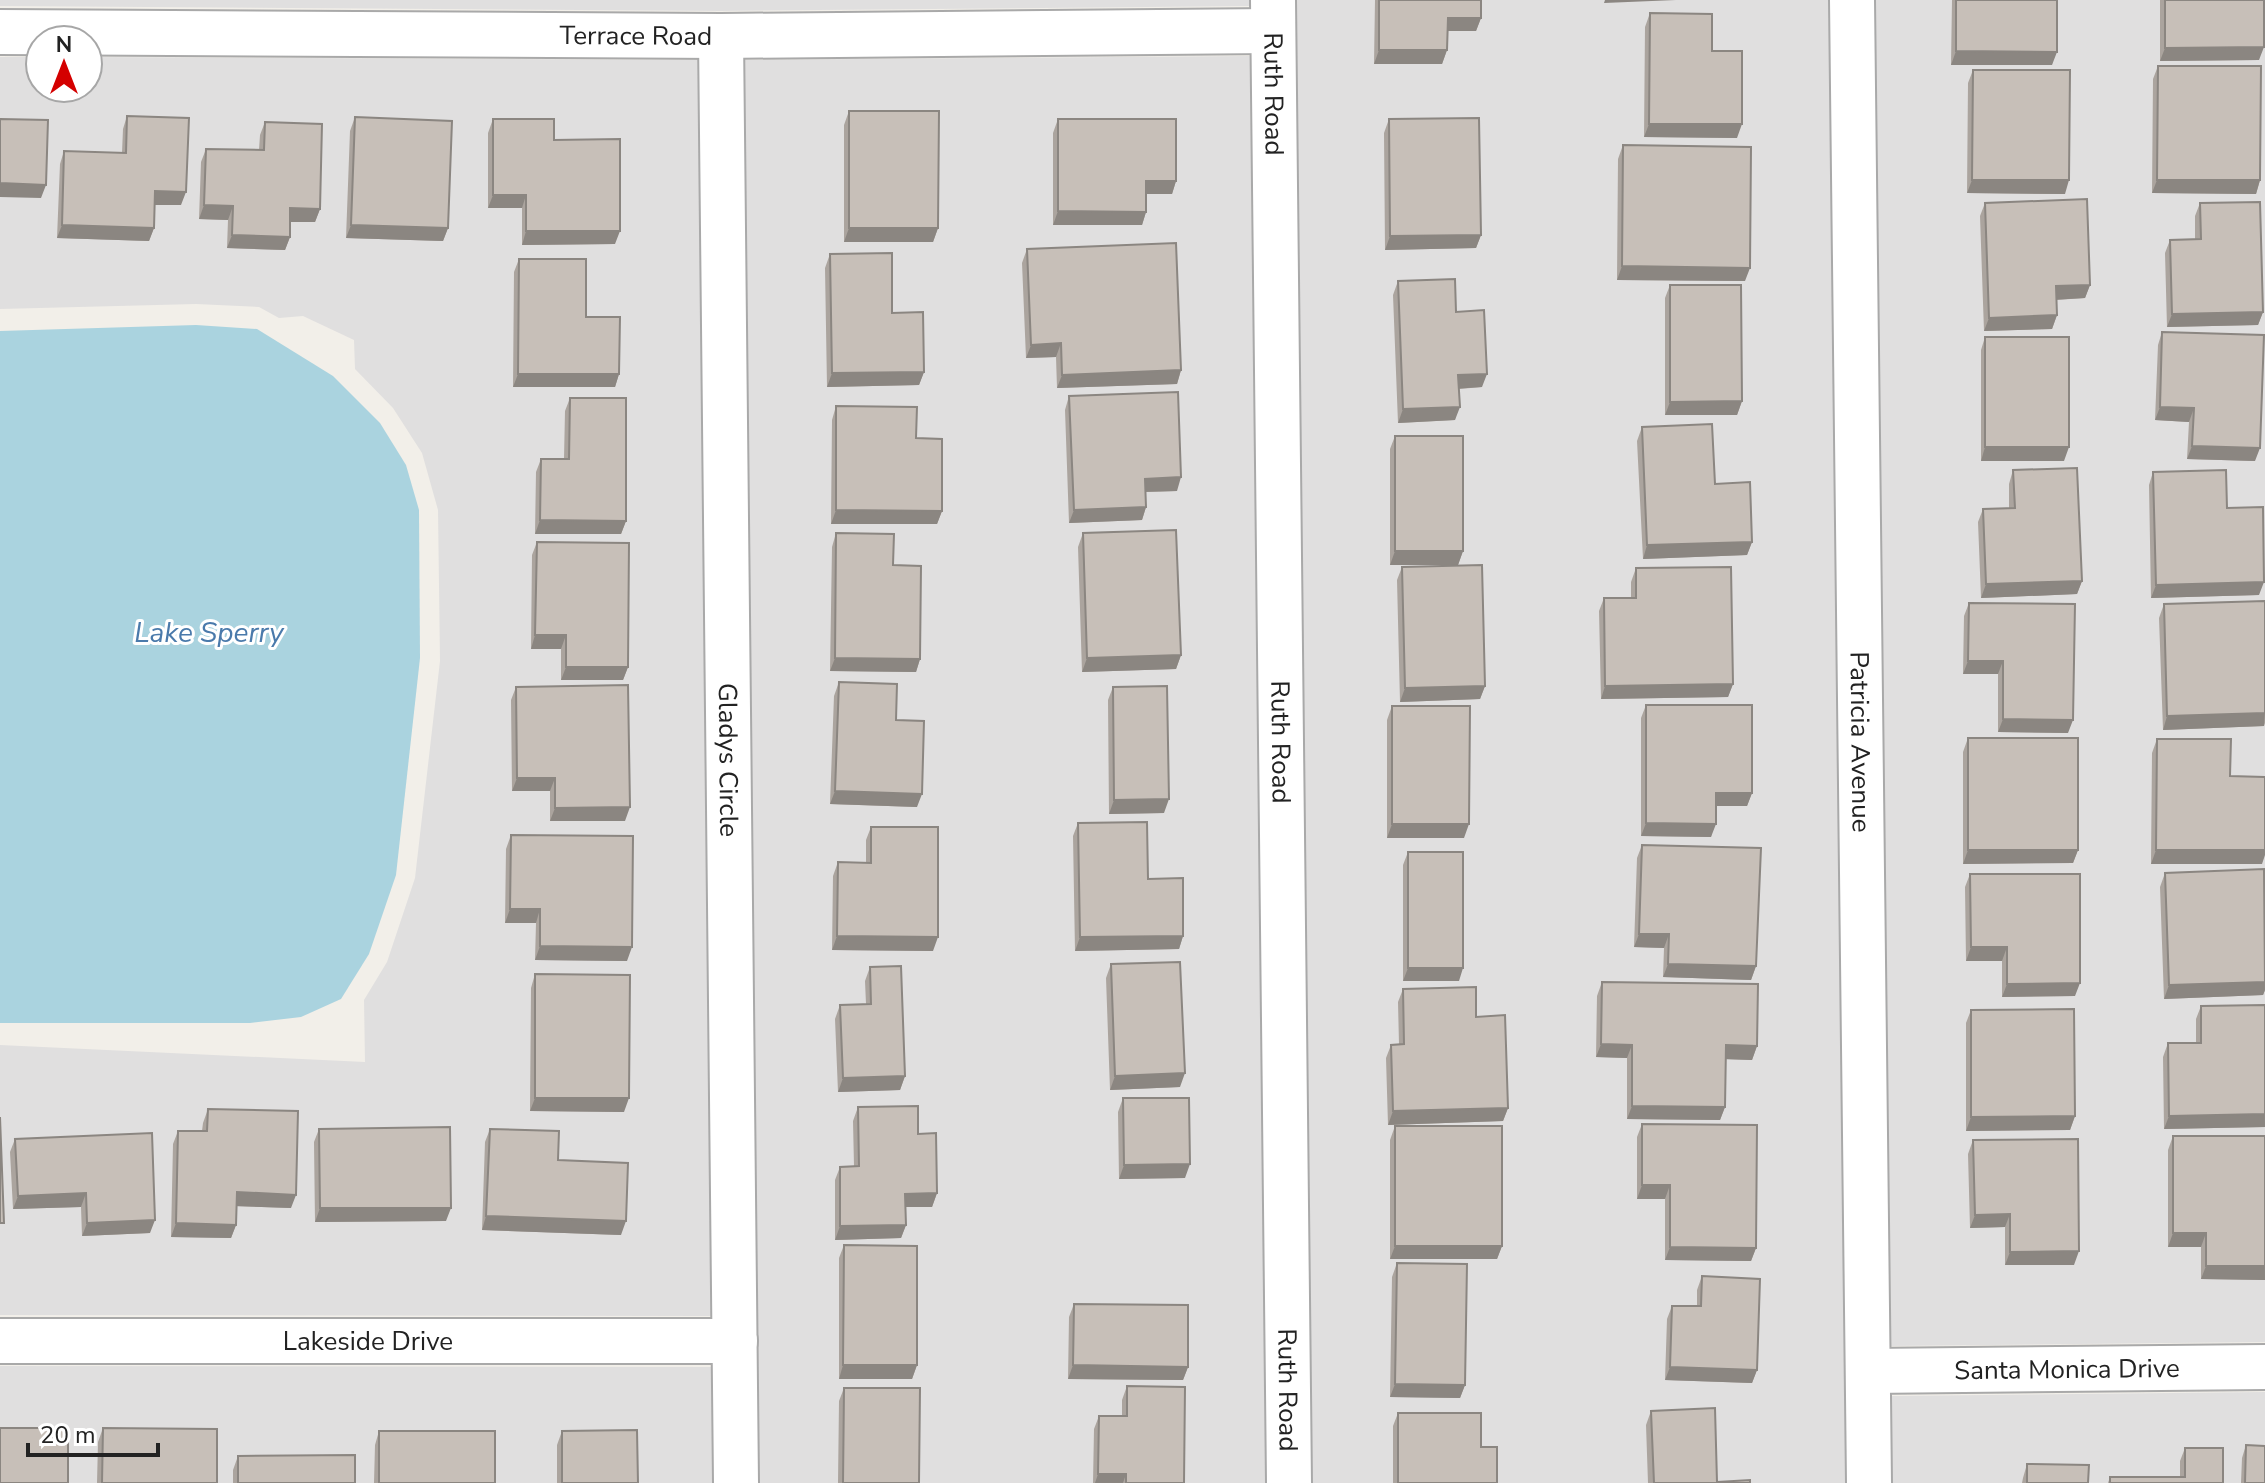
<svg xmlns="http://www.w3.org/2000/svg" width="2265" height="1483" viewBox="0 0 2265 1483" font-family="'Nunito Sans',sans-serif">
<rect width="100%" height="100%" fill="#f2efe9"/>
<path fill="#e0dfdf" d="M0,0H1250V6L721,11L0,6Z
M1295,0H1830L1847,1483H1311Z
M1874,0H2265V1342L1891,1346Z
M1250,56L1266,1483H757L744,60Z
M0,57H40V88H88V57L699,60L712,1316L0,1315V1045L365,1062L364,1000L387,962L415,878L440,661L438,510L422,453L393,408L355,369L354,340L303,316L279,318L259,307L196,304L0,309Z
M0,1366L713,1367V1483H0Z
M2265,1392V1483H1891V1396Z"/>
<path fill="#aad3df" d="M196,325L257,329L333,376L380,423L406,465L419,510L420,658L396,875L369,954L341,999L301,1017L250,1023H0V331Z"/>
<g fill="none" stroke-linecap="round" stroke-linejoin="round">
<defs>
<g id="minor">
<path id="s1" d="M1273,0L1289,1483"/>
<path id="s2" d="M1852,0L1869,1483"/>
<path id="s3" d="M0,32L721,36L1273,31"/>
<path id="s4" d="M721,36L736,1483"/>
<path id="s5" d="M0,1341H735"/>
<path id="s6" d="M1869,1371L2265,1367"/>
</g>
</defs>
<use href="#minor" stroke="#a9a9a9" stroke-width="48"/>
<use href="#minor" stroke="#fff" stroke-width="44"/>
</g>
<path fill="#aba49e" d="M1375,0H1481V18L1476,31H1447V50L1442,64H1374Z
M1952,0H2057L2052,65H1951Z
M2160,0H2264L2259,60L2160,61Z
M1650,13L1737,138L1644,137L1645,27Z
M2158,66L2260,180L2256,194L2152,193L2153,79Z
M1973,70L2065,194L1967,193L1968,83Z
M849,111L938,228L933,242H844V125Z
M127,116L181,205H155L154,228L149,241L57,238L60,164L64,151L122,153L123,129Z
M355,117L448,228L443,241L346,238L350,131Z
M493,119L554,140L615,244L522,245V208H488V133Z
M1058,119L1176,181L1172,194H1146V212L1142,225H1053V133Z
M1389,119L1481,235L1476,248L1385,250L1384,133Z
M265,122L320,209L315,222H290V237L285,250L227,248L228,220L199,219L201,162L206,149L259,150L260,135Z
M1623,145L1745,281L1617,280L1618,159Z
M1985,203L2090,285L2085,298L2056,300L2057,315L2052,329L1984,331L1980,216Z
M2200,203L2263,312L2258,325L2167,327L2165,253L2170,240L2195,239V216Z
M1027,249L1181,370L1177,384L1057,388L1056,357L1026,358L1022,263Z
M830,254L924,372L919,385L827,387L825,268Z
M519,259L586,317L619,374L615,387H513L514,272Z
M1398,281L1456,312L1482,387L1459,389L1455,420L1398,423L1393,295Z
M1670,285L1742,401L1737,415H1665V298Z
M2162,332L2255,461L2187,459L2189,422L2155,420L2158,345Z
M1985,337L2064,461H1981V350Z
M1069,396L1177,491L1146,492V507L1142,520L1069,523L1065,410Z
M570,398L626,521L621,534H535L536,472L541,459H564L565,411Z
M836,406L916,438L942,511L937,524H831L832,420Z
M1642,427L1752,542L1747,555L1643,559L1637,441Z
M1395,436L1463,551L1458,565H1390V449Z
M2013,470L2082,581L2077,594L1981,598L1978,522L1983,509L2009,508V484Z
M2153,472L2259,595L2151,598L2149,485Z
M836,533L920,659L916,672L830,671L832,547Z
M1083,533L1181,655L1176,669L1082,672L1078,547Z
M537,542L628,667L623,680H561V649H531L532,555Z
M1402,567L1485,686L1480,699L1400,702L1397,580Z
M1636,568L1733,684L1728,697L1601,699L1599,611L1604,598H1631V582Z
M2265,601V723L2264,726L2163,730L2159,618L2164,604Z
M1969,603L2068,733L1998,732V674H1963L1964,616Z
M839,682L896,720L917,807L830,804L834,696Z
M516,687L625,821H550V791H512L511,700Z
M1113,687L1164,813L1109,814L1108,700Z
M1646,705L1752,793L1747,806H1716L1711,837L1641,836V718Z
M1392,706L1464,838H1387V720Z
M1968,738L2078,850L2073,863L1963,864V752Z
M2157,739L2262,864H2151L2152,753Z
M1078,823L1183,936L1179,949L1075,951L1073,836Z
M871,827L933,951L832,950L833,876L838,862L866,863V840Z
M511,835L627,961L535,960L536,923H505L506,849Z
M1642,845L1756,966L1751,980L1663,977L1664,948L1634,947L1637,858Z
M1408,852L1459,981H1403V865Z
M2165,873L2265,905V990L2263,995L2164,999L2160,887Z
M1970,874L2075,996L2002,997V961H1966L1965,887Z
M1111,964L1180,1087L1110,1090L1106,978Z
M870,967L905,1076L900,1090L838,1092L835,1019L840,1005L866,1004L865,981Z
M535,974L624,1112L530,1111L531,988Z
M1602,982L1757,1046L1752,1060L1726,1059L1725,1107L1720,1120L1627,1119V1058L1596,1057L1597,996Z
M1403,989L1476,1017L1508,1108L1503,1121L1388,1125L1386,1058L1391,1045L1399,1044L1398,1002Z
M2265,1005V1127L2164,1129L2163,1057L2168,1043H2196V1019L2201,1006Z
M1971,1010L2075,1116L2070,1130L1966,1131V1023Z
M1123,1098L1185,1178L1119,1179L1118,1112Z
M858,1107L918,1134L937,1193L932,1207H906V1225L901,1238L835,1240V1180L840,1167L854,1166L853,1121Z
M208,1109L291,1208L237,1206L236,1225L231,1238L171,1237L173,1144L178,1131H202L203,1123Z
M1642,1124L1756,1248L1751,1261L1665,1260V1199H1637V1137Z
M1395,1126L1502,1246L1497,1259H1390V1140Z
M319,1129L446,1221L315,1222L314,1142Z
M490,1129L558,1160L621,1235L482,1230L485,1142Z
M2173,1136H2265V1280L2201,1279V1247H2168V1150Z
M15,1139L150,1233L82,1236L81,1207L13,1209L10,1152Z
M1973,1140L2074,1265H2005V1227L1970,1228L1968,1154Z
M844,1245L917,1365L912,1379H839V1258Z
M1397,1263L1465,1385L1460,1398L1390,1397L1392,1277Z
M1702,1276L1757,1370L1752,1383L1665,1380L1667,1319L1672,1306H1697V1290Z
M1074,1304L1188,1367L1183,1380L1068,1379L1069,1317Z
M1127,1386L1184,1483H1093L1094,1429L1099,1416H1122V1400Z
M844,1388L919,1483H838L839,1401Z
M1651,1411L1717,1482L1750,1483H1648L1646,1425Z
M1398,1413L1481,1447L1497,1483H1393V1426Z
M103,1428L217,1483H97L98,1442Z
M379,1431L495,1483H374L375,1445Z
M562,1431L638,1483H557V1445Z
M2246,1445L2265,1483H2241L2242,1458Z
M2185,1448L2223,1483H2108L2110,1477H2180V1461Z
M238,1456L355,1483H233V1470Z
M2027,1464L2088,1483H2022L2023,1478Z"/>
<path fill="#8b8681" d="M1605,0H1676L1604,3Z
M1448,18H1481L1476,31H1443Z
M2264,47L2259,60L2160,61L2165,48Z
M1379,50H1447L1442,64H1374Z
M1956,51L2057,52L2052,65H1951Z
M1649,124H1742L1737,138L1644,137Z
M1972,180H2069L2065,194L1967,193Z
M2157,180H2260L2256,194L2152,193Z
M1146,181H1176L1172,194H1142Z
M0,183L46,185L41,198L0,197Z
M155,191L186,192L181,205H151Z
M493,195H526L522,208H488Z
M204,205L233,206L228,220L199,219Z
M290,208L320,209L315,222H285Z
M1058,211L1146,212L1142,225H1053Z
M62,225L154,228L149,241L57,238Z
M351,225L448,228L443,241L346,238Z
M849,228H938L933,242H844Z
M526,231H620L615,244L522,245Z
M232,235L290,237L285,250L227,248Z
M1481,235L1476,248L1385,250L1390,236Z
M1622,266L1750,268L1745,281L1617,280Z
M2090,285L2085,298L2051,300L2056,286Z
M2263,312L2258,325L2167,327L2172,314Z
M2057,315L2052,329L1984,331L1989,318Z
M1061,343L1056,357L1026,358L1031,345Z
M1181,370L1177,384L1057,388L1062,375Z
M924,372L919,385L827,387L832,373Z
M518,374H619L615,387H513Z
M1487,374L1482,387L1453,389L1458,375Z
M1742,401L1737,415H1665L1670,402Z
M1460,407L1455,420L1398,423L1403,409Z
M2160,407L2194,408L2189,422L2155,420Z
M2192,446L2260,448L2255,461L2187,459Z
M1985,447H2069L2064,461H1981Z
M1181,477L1177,491L1140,492L1145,479Z
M1146,507L1142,520L1069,523L1074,510Z
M836,510L942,511L937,524H831Z
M540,520L626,521L621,534H535Z
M1752,542L1747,555L1643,559L1647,545Z
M1395,551H1463L1458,565H1390Z
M2082,581L2077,594L1981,598L1986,584Z
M2264,582L2259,595L2151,598L2156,585Z
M535,635H566L561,649H531Z
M1181,655L1176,669L1082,672L1087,658Z
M835,658L920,659L916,672L830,671Z
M1968,661H2003L1998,674H1963Z
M566,667H628L623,680H561Z
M1733,684L1728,697L1601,699L1605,686Z
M1485,686L1480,699L1400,702L1405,688Z
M2265,713L2264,726L2163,730L2167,716Z
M2003,719L2073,720L2068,733L1998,732Z
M517,778H555L550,791H512Z
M835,791L922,794L917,807L830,804Z
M1716,793H1752L1747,806H1711Z
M1169,799L1164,813L1109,814L1114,800Z
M630,807L625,821H550L555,808Z
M1646,823L1716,824L1711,837L1641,836Z
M1392,824H1469L1464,838H1387Z
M1968,850H2078L2073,863L1963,864Z
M2156,850H2265V855L2262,864H2151Z
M510,909H540L536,923H505Z
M1639,934H1669L1664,948L1634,947Z
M837,936L938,937L933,951L832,950Z
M1183,936L1179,949L1075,951L1080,937Z
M540,946L632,947L627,961L535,960Z
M1971,947H2007L2002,961H1966Z
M1668,964L1756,966L1751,980L1663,977Z
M1408,968H1463L1459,981H1403Z
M2265,982V990L2263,995L2164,999L2169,985Z
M2080,983L2075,996L2002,997L2007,984Z
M1601,1044L1632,1045L1627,1058L1596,1057Z
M1726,1045L1757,1046L1752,1060L1721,1059Z
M1185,1073L1180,1087L1110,1090L1115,1076Z
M905,1076L900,1090L838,1092L843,1078Z
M535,1098H629L624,1112L530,1111Z
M1632,1106L1725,1107L1720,1120L1627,1119Z
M1508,1108L1503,1121L1388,1125L1393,1111Z
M2265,1114V1127L2164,1129L2169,1116Z
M2075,1116L2070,1130L1966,1131L1971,1117Z
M1190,1164L1185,1178L1119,1179L1124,1165Z
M1642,1185H1670L1665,1199H1637Z
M237,1192L296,1195L291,1208L232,1206Z
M86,1193L81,1207L13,1209L18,1196Z
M937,1193L932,1207H900L905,1194Z
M320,1208H451L446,1221L315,1222Z
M2010,1214L2005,1227L1970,1228L1975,1215Z
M486,1216L626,1221L621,1235L482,1230Z
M155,1220L150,1233L82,1236L87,1223Z
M176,1223L236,1225L231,1238L171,1237Z
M906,1225L901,1238L835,1240L840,1226Z
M2173,1233H2206L2201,1247H2168Z
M1395,1246H1502L1497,1259H1390Z
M1670,1247L1756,1248L1751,1261L1665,1260Z
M2079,1251L2074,1265H2005L2010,1252Z
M2206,1266H2265V1280L2201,1279Z
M843,1365H917L912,1379H839Z
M1073,1365L1188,1367L1183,1380L1068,1379Z
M1670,1367L1757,1370L1752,1383L1665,1380Z
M1395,1384L1465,1385L1460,1398L1390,1397Z
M1098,1474H1126L1123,1483H1095Z"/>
<path fill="#c7bfb8" stroke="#8b8681" stroke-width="2" d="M1379,0H1481V18H1448L1447,50H1379Z
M1956,0H2057V52L1956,51Z
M2165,0H2264V47L2165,48Z
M1650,13L1712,14V51H1742V124H1649Z
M2158,66H2261L2260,180H2157Z
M1973,70H2070L2069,180H1972Z
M849,111H939L938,228H849Z
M127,116L189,118L186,192L155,191L154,228L62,225L64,151L126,153Z
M355,117L452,121L448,228L351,225Z
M1479,118L1481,235L1390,236L1389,119Z
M0,119L48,120L46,185L0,183Z
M493,119H554V140L620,139V231H526V195H493Z
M1058,119H1176V181H1146V212L1058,211Z
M265,122L322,124L320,209L290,208V237L232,235L233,206L204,205L206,149L264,150Z
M1623,145L1751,147L1750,268L1622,266Z
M2087,199L2090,285L2056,286L2057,315L1989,318L1985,203Z
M2260,202L2263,312L2172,314L2170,240L2201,239L2200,203Z
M1176,243L1181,370L1062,375L1061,343L1031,345L1027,249Z
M892,253V313L923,312L924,372L832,373L830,254Z
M519,259H586V317H620L619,374H518Z
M1455,279L1456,312L1484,310L1487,374L1458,375L1460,407L1403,409L1398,281Z
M1670,285H1741L1742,401L1670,402Z
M2162,332L2264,335L2260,448L2192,446L2194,408L2160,407Z
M1985,337H2069V447H1985Z
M1178,392L1181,477L1145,479L1146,507L1074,510L1069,396Z
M570,398H626V521L540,520L541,459H569Z
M836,406L917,407L916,438L942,439V511L836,510Z
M1712,424L1715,484L1750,482L1752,542L1647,545L1642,427Z
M1395,436H1463V551H1395Z
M2077,468L2082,581L1986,584L1983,509L2015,508L2013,470Z
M2226,470L2227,508L2263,507L2264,582L2156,585L2153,472Z
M1176,530L1181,655L1087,658L1083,533Z
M836,533L894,534L893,565L921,566L920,659L835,658Z
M537,542L629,543L628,667H566V635H535Z
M1482,565L1485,686L1405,688L1402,567Z
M1731,567L1733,684L1605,686L1604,598H1636V568Z
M2265,601V713L2167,716L2164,604Z
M1969,603L2075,604L2073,720L2003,719V661H1968Z
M839,682L897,684L896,720L924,721L922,794L835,791Z
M628,685L630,807L555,808V778H517L516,687Z
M1167,686L1169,799L1114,800L1113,687Z
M1646,705H1752V793H1716V824L1646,823Z
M1392,706H1470L1469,824H1392Z
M1968,738H2078V850H1968Z
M2157,739H2231L2230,776L2265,777V850H2156Z
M1147,822L1148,879L1183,878V936L1080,937L1078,823Z
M871,827H938V937L837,936L838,862L871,863Z
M511,835L633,836L632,947L540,946V909H510Z
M1642,845L1761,848L1756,966L1668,964L1669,934H1639Z
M1408,852H1463V968H1408Z
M2264,869L2265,982L2169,985L2165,873Z
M1970,874H2080V983L2007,984V947H1971Z
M1180,962L1185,1073L1115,1076L1111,964Z
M901,966L905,1076L843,1078L840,1005L871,1004L870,967Z
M535,974L630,975L629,1098H535Z
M1602,982L1758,984L1757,1046L1726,1045L1725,1107L1632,1106V1045L1601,1044Z
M1476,987V1017L1505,1015L1508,1108L1393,1111L1391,1045L1404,1044L1403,989Z
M2265,1005V1114L2169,1116L2168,1043H2201V1006Z
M2074,1009L2075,1116L1971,1117V1010Z
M1123,1098H1189L1190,1164L1124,1165Z
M918,1106V1134L936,1133L937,1193L905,1194L906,1225L840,1226V1167L859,1166L858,1107Z
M208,1109L298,1111L296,1195L237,1192L236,1225L176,1223L178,1131H207Z
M0,1117L4,1223H0Z
M1642,1124L1757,1125L1756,1248L1670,1247V1185H1642Z
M1395,1126H1502V1246H1395Z
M450,1127L451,1208H320L319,1129Z
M490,1129L559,1131L558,1160L628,1163L626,1221L486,1216Z
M152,1133L155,1220L87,1223L86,1193L18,1196L15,1139Z
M2173,1136H2265V1266H2206V1233H2173Z
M2078,1139L2079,1251L2010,1252V1214L1975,1215L1973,1140Z
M844,1245L917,1246V1365H843Z
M1397,1263L1467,1264L1465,1385L1395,1384Z
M1702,1276L1760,1279L1757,1370L1670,1367L1672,1306H1701Z
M1074,1304L1188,1305V1367L1073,1365Z
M1127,1386L1185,1387L1184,1483H1126V1474H1098L1099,1416H1127Z
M844,1388H920L919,1483H843Z
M1715,1408L1717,1482L1750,1480V1483H1654L1651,1411Z
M1398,1413H1481V1447H1497V1483H1398Z
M0,1428H68V1483H0Z
M103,1428L217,1429V1483H102Z
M637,1430L638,1483H562V1431Z
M379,1431H495V1483H379Z
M2246,1445L2265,1446V1483H2245Z
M2185,1448H2223V1483H2110V1477H2185Z
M355,1455V1483H238V1456Z
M2027,1464L2089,1465L2088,1483H2027Z"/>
<g text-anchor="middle" stroke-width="6" stroke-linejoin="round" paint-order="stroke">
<g font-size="26" fill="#222" stroke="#fff">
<text dy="9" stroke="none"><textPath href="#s3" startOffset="636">Terrace Road</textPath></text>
<text dy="9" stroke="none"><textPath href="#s1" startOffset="94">Ruth Road</textPath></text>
<text dy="9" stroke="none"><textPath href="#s2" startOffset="742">Patricia Avenue</textPath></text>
<text dy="9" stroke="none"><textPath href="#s1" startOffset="742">Ruth Road</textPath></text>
<text dy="9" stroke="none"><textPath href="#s4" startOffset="724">Gladys Circle</textPath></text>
<text dy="9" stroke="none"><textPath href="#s5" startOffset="368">Lakeside Drive</textPath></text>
<text dy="9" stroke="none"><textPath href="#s6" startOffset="198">Santa Monica Drive</textPath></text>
<text dy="9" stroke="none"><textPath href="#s1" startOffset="1390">Ruth Road</textPath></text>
</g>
<g font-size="28" font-style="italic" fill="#4a7aab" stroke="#fff">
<text x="209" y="642">Lake Sperry</text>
</g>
</g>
<g transform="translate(64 64)"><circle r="38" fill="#ffffff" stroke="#a7a7a7" stroke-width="2"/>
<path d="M0-6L14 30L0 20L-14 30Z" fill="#d40000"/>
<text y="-12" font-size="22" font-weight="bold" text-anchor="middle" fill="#222222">N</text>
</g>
<path d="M28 1443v12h130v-12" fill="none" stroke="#222222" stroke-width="4"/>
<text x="40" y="1443" font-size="24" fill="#222222" stroke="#ffffff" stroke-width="6" paint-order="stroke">20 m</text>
</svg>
